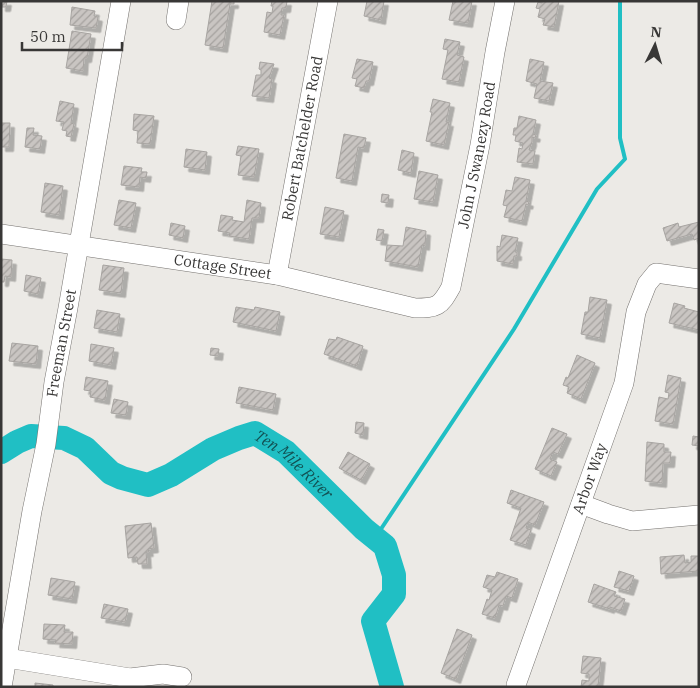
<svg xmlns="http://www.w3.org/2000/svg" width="700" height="688" viewBox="0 0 700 688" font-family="'IBM Plex Serif',serif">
<defs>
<pattern id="building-hatch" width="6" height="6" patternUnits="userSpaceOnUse" patternTransform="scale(1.25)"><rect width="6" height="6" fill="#c9c5c2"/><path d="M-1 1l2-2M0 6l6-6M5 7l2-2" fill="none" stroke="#a4a19e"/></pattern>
<filter id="shadow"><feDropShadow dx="4.5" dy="4.5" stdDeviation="0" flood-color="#0004"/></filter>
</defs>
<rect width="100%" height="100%" fill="#eceae6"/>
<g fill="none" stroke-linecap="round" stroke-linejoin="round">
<path stroke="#20bfc4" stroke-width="4" d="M375,538L514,329L597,189L625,159L620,138V1"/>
<path stroke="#20bfc4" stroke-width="24" id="s1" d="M1,452L17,442L31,436L64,438L85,448L111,473L122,478L148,485L171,475L213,449L239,438L255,433L286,452L364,529L385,546L394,575V594L373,621L392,687"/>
</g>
<path fill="url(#building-hatch)" stroke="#a7a4a1" filter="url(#shadow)" d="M1,1H7L6,7H1Z
M212,1H234V4H230L223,48L205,45Z
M272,1H287L286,8H282L281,15H284L280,35L264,32L267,12L272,13L273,6H271Z
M367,1H384L381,20L364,16Z
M453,1H472L468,23L449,20Z
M542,1H559L554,27L543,25L545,19L538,17L540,9L536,8L538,2L542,3Z
M72,7L95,11L94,16L98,17L96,28L70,25Z
M72,31L91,34L87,58H84L83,71L66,68Z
M445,39L460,42L457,55L464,57L459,82L442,79L448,50L443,49Z
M357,59L373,62L369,81H366L364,88L355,86L357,79L352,78Z
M530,59L544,62L540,81L553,83L549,101L534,98L537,84L526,81Z
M260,62L274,64L269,78L272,79L269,98L252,96L256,75H261V70L259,69Z
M433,99L450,103L446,122H449L444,145L426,141L432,112H430Z
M60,101L74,104L71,123L74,124L71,137L66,136L67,131L62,130L64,122L56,121Z
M134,114L154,116L150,144L137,143L138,131L133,130Z
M519,116L536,120L533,134L536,135L535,138L532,137V142L529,150L535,151L533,164L517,162L519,148L522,149L523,143L515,141L516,135H513L514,128H517Z
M1,123H10L9,147H1Z
M27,128H34L33,135L42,136L40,149L25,147Z
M344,134L366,138L364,148L358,147L352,181L336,178Z
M238,146L259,149L254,177L238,175L241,156L236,155Z
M186,149L207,152L205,170L184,167Z
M402,150L414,153L411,173L398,170Z
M124,166L142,168L141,172H147L146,178L140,177L139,187L121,185Z
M419,171L438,175L433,202L414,199Z
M515,177L530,180L526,201L529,202L528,205L526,204L522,221L504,217L507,206L503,205L506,190L512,191Z
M45,183L63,186L59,215L41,212Z
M382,194L389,195L388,203L381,202Z
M119,200L136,203L131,228L114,225Z
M247,200L261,203L259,218H252L249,239L229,236L230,233L218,231L221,215L233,217L232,220L244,222Z
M325,207L344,211L339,237L320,234Z
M699,222V238L694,240L692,234L667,241L663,228L678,223L679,227Z
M171,223L185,226L183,238L169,235Z
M406,227L426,231L425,246L422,245L418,267L385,261L387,245L403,246Z
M378,229L384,230L382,241L376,240Z
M502,235L518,238L515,252H517V256H514L513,264L497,261V246L500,247Z
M1,259L12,260L11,277L5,276L4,282H1Z
M103,265L124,268L121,293L99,290Z
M26,275L41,278L38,294L24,291Z
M590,297L607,300L600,338L581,334L585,312H588Z
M674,303L685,306L684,308L699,312V330L669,323Z
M236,307L254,310L255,307L280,312L276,331L233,322Z
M97,310L120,314L117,332L94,328Z
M337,337L363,346L357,366L324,354L329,339L336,340Z
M12,343L38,346L36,364L9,361Z
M91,344L114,348L111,365L89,361Z
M211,348L219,349L218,356L210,355Z
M577,355L595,363L581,399L567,393L569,387L563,385L566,377L568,378Z
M668,375L681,378L673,424L655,421L659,397L668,399L669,393L665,392Z
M86,377L108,381L105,400L90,397L91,391L84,390Z
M239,387L276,394L273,410L236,403Z
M114,399L128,402L126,415L111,413Z
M356,422L364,423L363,435L355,433Z
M552,428L567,434L558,454L553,452L550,459L557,462L551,476L535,469Z
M693,436L699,437V446L692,445Z
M647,442L664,444V452H671L670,463H663L662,483L645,481Z
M348,452L370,464L361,480L339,468Z
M511,490L544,502L535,525L528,522L526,528L531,530L526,545L510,540L521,508L507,503Z
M151,523L154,548L148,549L149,552H146L147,564H138L137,557L128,558L125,526Z
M684,555L685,563L691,562V556H699V571L661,574L660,557Z
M619,571L634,576L629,591L614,587Z
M497,572L518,579L512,598L506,596L503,606L499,605L495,618L482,614L487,599L489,600L492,590L483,587L487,575L495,577Z
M51,578L75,582L72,599L48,595Z
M594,584L616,592L614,596L625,599L621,611L610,607V609L588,602Z
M104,604L128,609L125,622L101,618Z
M44,624L65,625L64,632H73L72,644L55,643L56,640L43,639Z
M457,629L472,635L456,679L441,673Z
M583,656L601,658L598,687H581L582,680L589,681V674L581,673Z
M35,683L53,685V687H35Z"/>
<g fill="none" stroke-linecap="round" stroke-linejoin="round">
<defs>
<g id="minor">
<path d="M176,20L179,1"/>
<path id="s2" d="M1,234L277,275L415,308C437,308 440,307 451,287L480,145L495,52L505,1"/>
<path id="s3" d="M277,275L328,1"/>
<path d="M581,504L608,514L632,521L699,515"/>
<path d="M7,658L130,678L163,674L182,677"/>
<path id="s4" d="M516,685L624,383L636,312L647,284L656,273L699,279"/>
<path id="s5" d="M2,687L32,511L46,444L54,382L68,308L121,1"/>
</g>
</defs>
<use href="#minor" stroke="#75726f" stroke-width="20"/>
<use href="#minor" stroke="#fff" stroke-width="19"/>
</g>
<g text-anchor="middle" stroke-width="4" stroke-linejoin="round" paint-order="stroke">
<g font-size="15" fill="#383736" stroke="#eceae6">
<text dy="5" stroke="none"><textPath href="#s3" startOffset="139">Robert Batchelder Road</textPath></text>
<text dy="5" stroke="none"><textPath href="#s2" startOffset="601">John J Swanezy Road</textPath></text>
<text dy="5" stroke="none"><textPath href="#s2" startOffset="224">Cottage Street</textPath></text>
<text dy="5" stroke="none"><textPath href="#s5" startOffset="349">Freeman Street</textPath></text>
<text dy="5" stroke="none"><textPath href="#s4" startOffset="219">Arbor Way</textPath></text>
</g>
<g font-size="16" font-style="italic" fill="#125052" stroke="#eceae6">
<text dy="6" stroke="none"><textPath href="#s1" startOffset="335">Ten Mile River</textPath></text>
</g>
</g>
<rect width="700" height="688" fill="none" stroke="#383736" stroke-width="5"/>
<g transform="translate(655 45) rotate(5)" stroke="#eceae6" stroke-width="4" paint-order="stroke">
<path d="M0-4L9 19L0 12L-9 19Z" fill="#383736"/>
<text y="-8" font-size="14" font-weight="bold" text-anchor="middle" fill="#383736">N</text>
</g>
<path d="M22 42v8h100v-8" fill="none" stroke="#383736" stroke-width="2.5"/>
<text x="30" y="42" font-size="15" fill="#383736" stroke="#eceae6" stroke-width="4" paint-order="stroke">50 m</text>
</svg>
